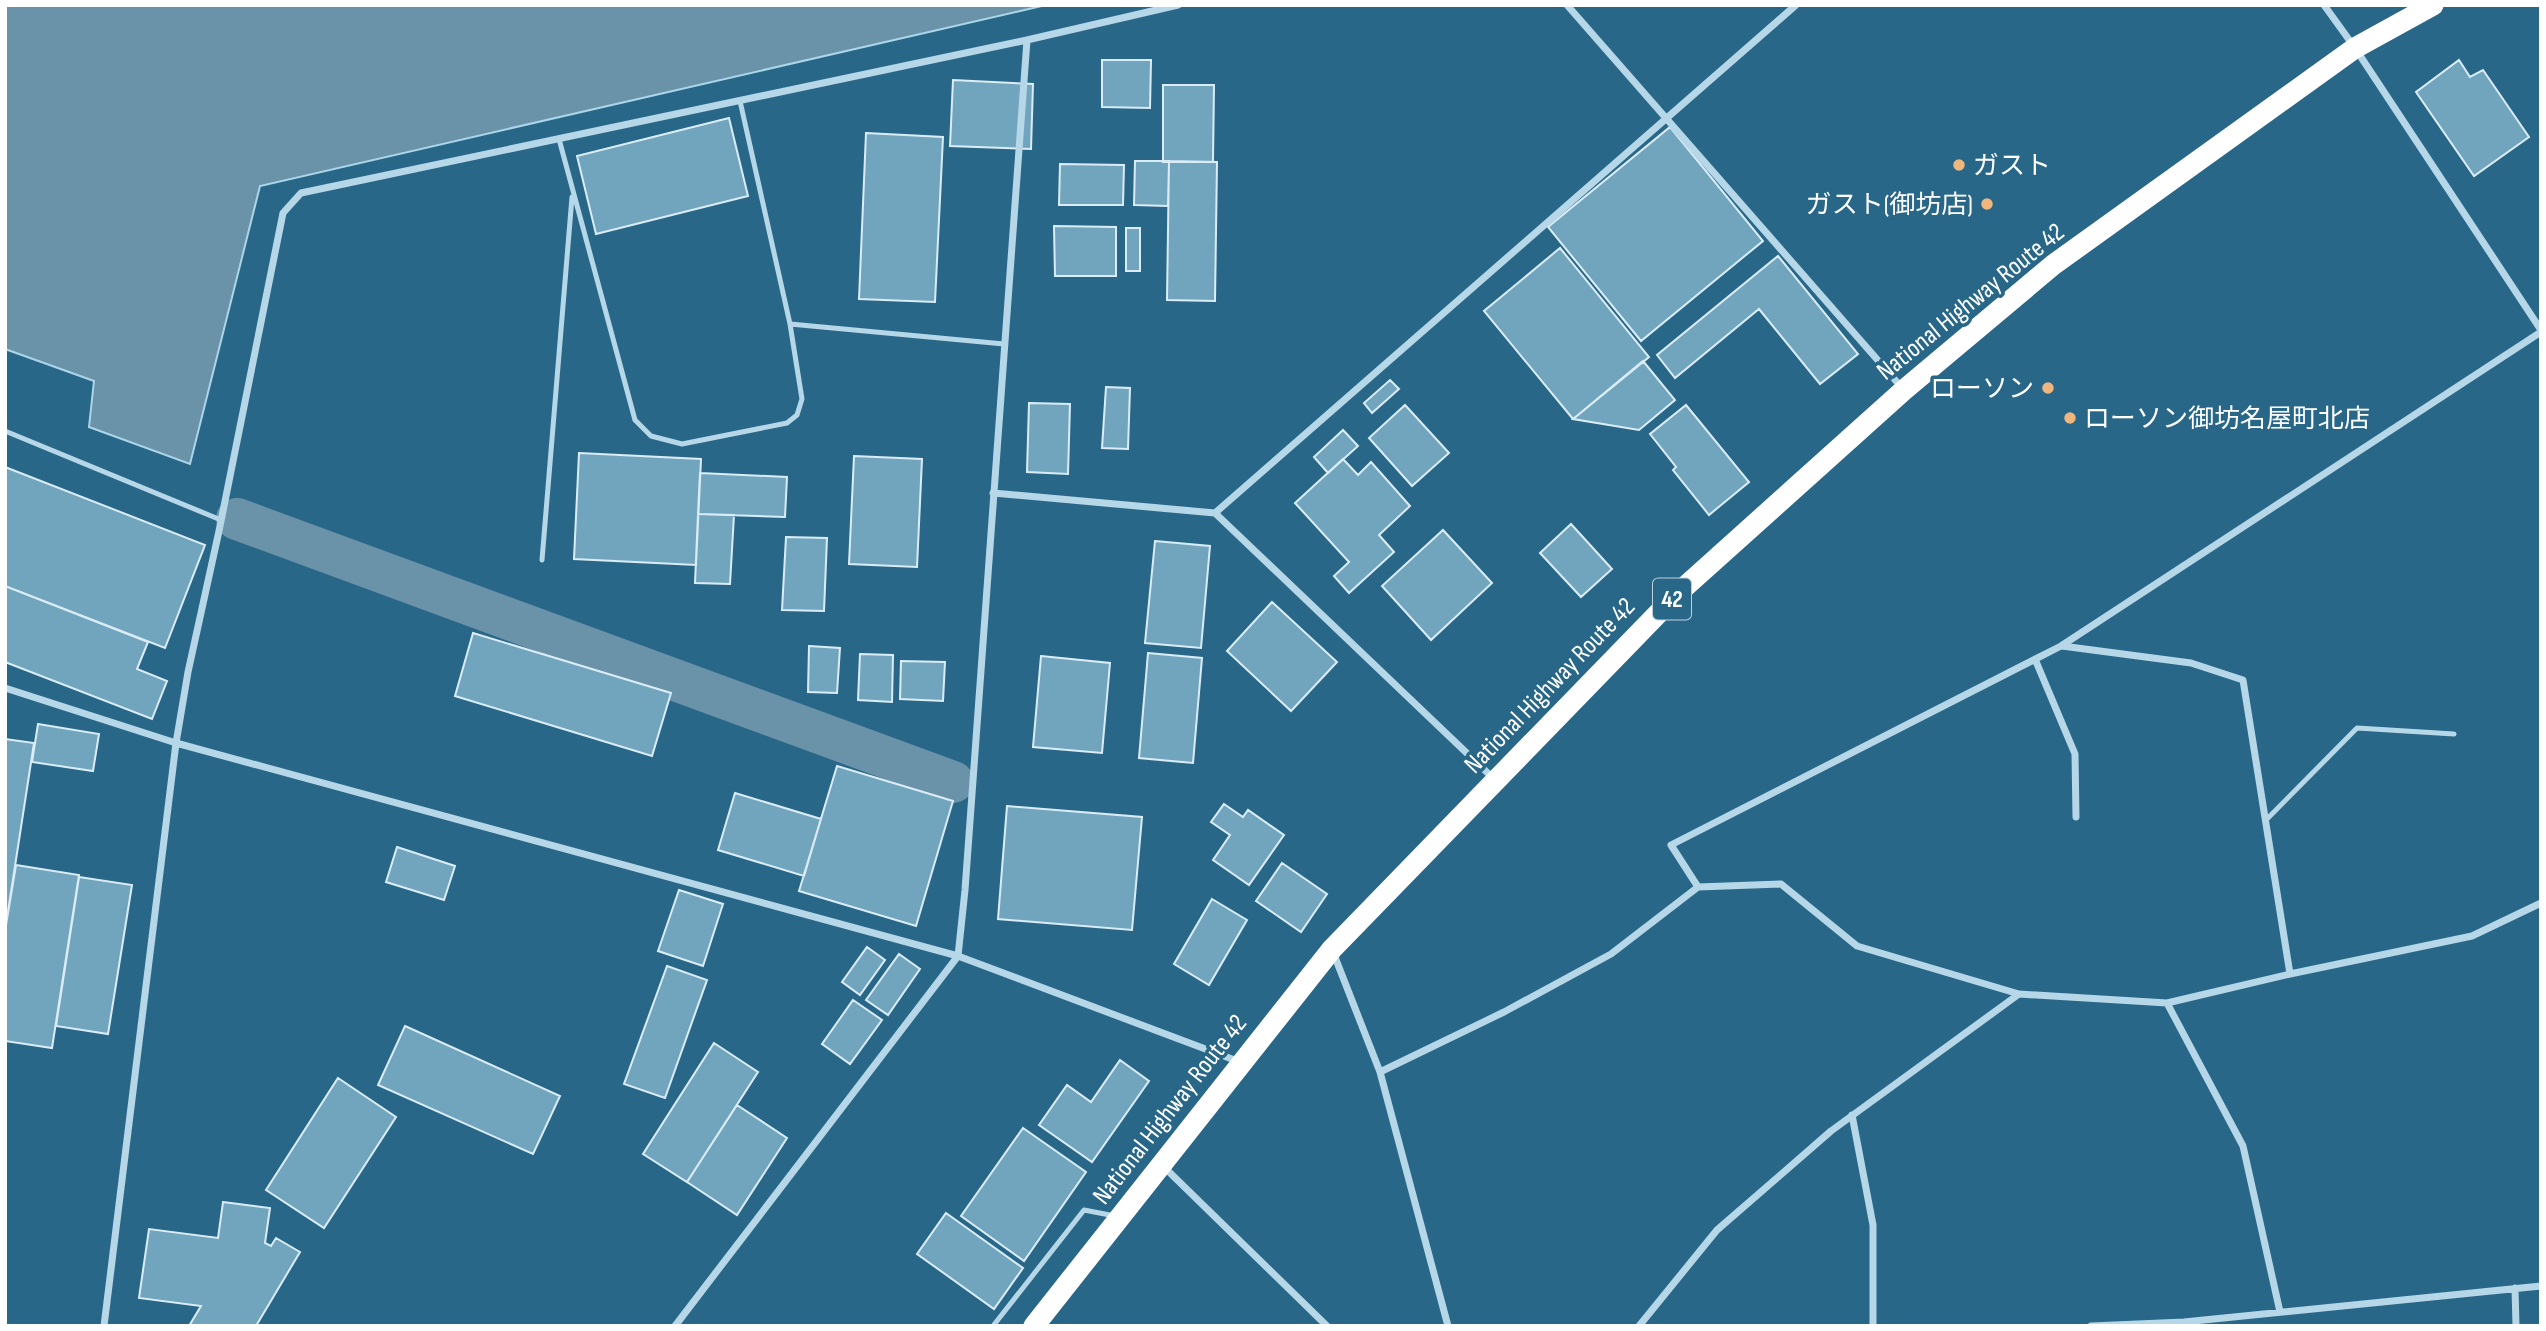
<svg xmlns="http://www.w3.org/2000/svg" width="2546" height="1331" viewBox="0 0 2546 1331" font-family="'Sofia Sans Condensed','Noto Sans JP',sans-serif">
<rect width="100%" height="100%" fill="#296788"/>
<path fill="#6a92a8" stroke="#abd5e8" stroke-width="2" d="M5,5H1046L260,186L190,464L89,427L94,381L5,349Z"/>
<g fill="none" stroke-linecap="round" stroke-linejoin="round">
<path stroke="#6a92a8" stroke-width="42" d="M237,519L953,782"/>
</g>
<path fill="#71a4bd" stroke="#daedf7" stroke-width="2" d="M1102,60H1151L1150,108L1102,107Z
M2459,60L2470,77L2483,70L2529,137L2474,176L2416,92Z
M953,80L1033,84L1031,149L950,146Z
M1163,85H1214L1213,162H1163Z
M729,118L748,196L596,234L577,156Z
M1670,127L1763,241L1641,341L1548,227Z
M866,133L943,137L935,302L859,299Z
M1135,161H1169L1168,206L1134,205Z
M1169,161L1217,162L1215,301L1167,300Z
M1060,164L1124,165L1123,205H1059Z
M1054,226L1116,227V276H1055Z
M1126,228H1140V271H1126Z
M1560,248L1649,357L1573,419L1484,311Z
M1778,256L1858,354L1820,384L1759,309L1675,378L1657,355Z
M1643,361L1675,400L1639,430L1573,419Z
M1390,380L1399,389L1372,413L1364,403Z
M1106,387L1130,388L1128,449L1102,448Z
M1029,403L1070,404L1068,474L1027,472Z
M1405,405L1449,453L1412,486L1369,438Z
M1686,405L1749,482L1709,515L1673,470L1676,467L1650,434Z
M1343,430L1358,446L1328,473L1314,457Z
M579,453L701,459L696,565L574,559Z
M854,456L922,459L917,567L849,564Z
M1343,459L1358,475L1371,462L1410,506L1379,535L1394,552L1349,593L1334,576L1349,562L1295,503Z
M5,467L205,545L165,648L5,586Z
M700,473L787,477L785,517L698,514Z
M698,514L734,515L730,584L695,583Z
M1571,524L1612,569L1581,597L1540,553Z
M1443,530L1492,583L1431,640L1382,586Z
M786,537L827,538L824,611L782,610Z
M1155,541L1210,546L1201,648L1145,643Z
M5,586L148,642L137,669L167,681L152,719L5,662Z
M1272,602L1337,662L1291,711L1227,651Z
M473,633L671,693L652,756L455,696Z
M809,646L840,648L837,693L808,692Z
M1148,653L1202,658L1193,763L1139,758Z
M860,654L893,655L892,702L858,700Z
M1041,656L1110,663L1102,753L1033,747Z
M901,661L945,662L943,701L900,699Z
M38,724L99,734L93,771L32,762Z
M5,739L34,743L5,931Z
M837,766L953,801L916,926L799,891Z
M735,793L821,819L804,876L718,850Z
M1224,804L1243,817L1248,810L1284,835L1249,885L1213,860L1230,835L1211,822Z
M1007,806L1142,817L1132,930L998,919Z
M397,847L455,866L444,900L386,882Z
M1282,863L1327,894L1301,932L1256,901Z
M16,865L79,875L52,1048L5,1041V931Z
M79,877L132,885L108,1034L56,1026Z
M679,890L723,904L703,966L658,951Z
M1212,899L1247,920L1209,985L1174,964Z
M867,947L885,960L860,995L842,982Z
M899,954L920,969L888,1015L866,1000Z
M667,966L707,980L665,1098L624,1084Z
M853,1000L882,1020L850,1064L822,1044Z
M405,1026L560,1096L533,1154L378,1085Z
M714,1043L758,1072L687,1182L643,1154Z
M1120,1060L1149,1081L1092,1162L1039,1125L1067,1085L1091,1102Z
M338,1078L396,1117L324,1228L266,1190Z
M737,1105L787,1138L737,1215L687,1182Z
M1023,1128L1086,1172L1024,1261L961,1216Z
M223,1202L270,1208L265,1243L271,1246L276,1238L300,1252L256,1326H189L201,1306L139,1298L149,1229L218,1238Z
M946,1213L1023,1268L994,1309L917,1254Z"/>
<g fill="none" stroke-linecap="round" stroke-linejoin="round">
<path stroke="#b6d7e8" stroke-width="5" d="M559,139L635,420L651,436L682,444L787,423L797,415L802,399L790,324L740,101
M790,324L1004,344
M5,431L221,520
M542,560L572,197
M2266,820L2357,728L2454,734
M993,1326L1084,1210L1115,1216"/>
<path stroke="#b6d7e8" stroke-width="7" d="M1567,5L1903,389
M2324,5L2355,48L2541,330
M1027,40L1178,5
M993,493L1215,513L1494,779
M1215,513L1796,5
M2062,646L2191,663L2243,680L2290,974
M2035,659L2075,754L2076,817
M5,688L176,743L958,956L1240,1062
M1698,887L1781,884L1857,946L2019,994
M1333,952L1380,1072L1448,1326
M2167,1003L2243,1146L2280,1312
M1380,1072L1504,1012L1611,954L1698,887L1671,845L2061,646L2541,332
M1852,1115L1873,1225V1326
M1164,1167L1327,1326
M2515,1288L2516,1326
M104,1326L176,743L188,672L219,531L283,213L301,193L1027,40L965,890L958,956L675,1326
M1639,1326L1717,1230L1831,1131L2019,994L2167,1003L2290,974L2472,936L2541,903
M2091,1326L2184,1322L2541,1286"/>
<path stroke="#fff" stroke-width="21" d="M1034,1326L1332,949L1678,593L1904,390L2053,265L2355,48L2433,5"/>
</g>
<g fill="#efb67d" stroke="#296788" stroke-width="2.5">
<circle cx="1959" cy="165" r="7"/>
<circle cx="1987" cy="204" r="7"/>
<circle cx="2048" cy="388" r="7"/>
<circle cx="2070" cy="418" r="7"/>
</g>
<g text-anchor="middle" stroke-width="7" stroke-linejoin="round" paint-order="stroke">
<rect fill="#296788" stroke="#bfd1db" stroke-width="2" x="1653" y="578.5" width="38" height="41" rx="5"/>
<g font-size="24" font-weight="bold" fill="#fff">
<text x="1672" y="607">42</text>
</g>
<g font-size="26" fill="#fff" stroke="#296788" text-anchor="start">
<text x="1973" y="174">ガスト</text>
<text x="1973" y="213" text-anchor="end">ガスト(御坊店)</text>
<text x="2034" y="397" text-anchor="end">ローソン</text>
<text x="2084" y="427">ローソン御坊名屋町北店</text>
</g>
<g font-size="26" fill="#fff" stroke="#296788">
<text transform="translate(1970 301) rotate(-39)" y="9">National Highway Route 42</text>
<text transform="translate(1549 685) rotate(-46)" y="9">National Highway Route 42</text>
<text transform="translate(1169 1109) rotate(-52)" y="9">National Highway Route 42</text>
</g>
</g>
<rect width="2546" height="1331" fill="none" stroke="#ffffff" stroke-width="14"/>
</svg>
